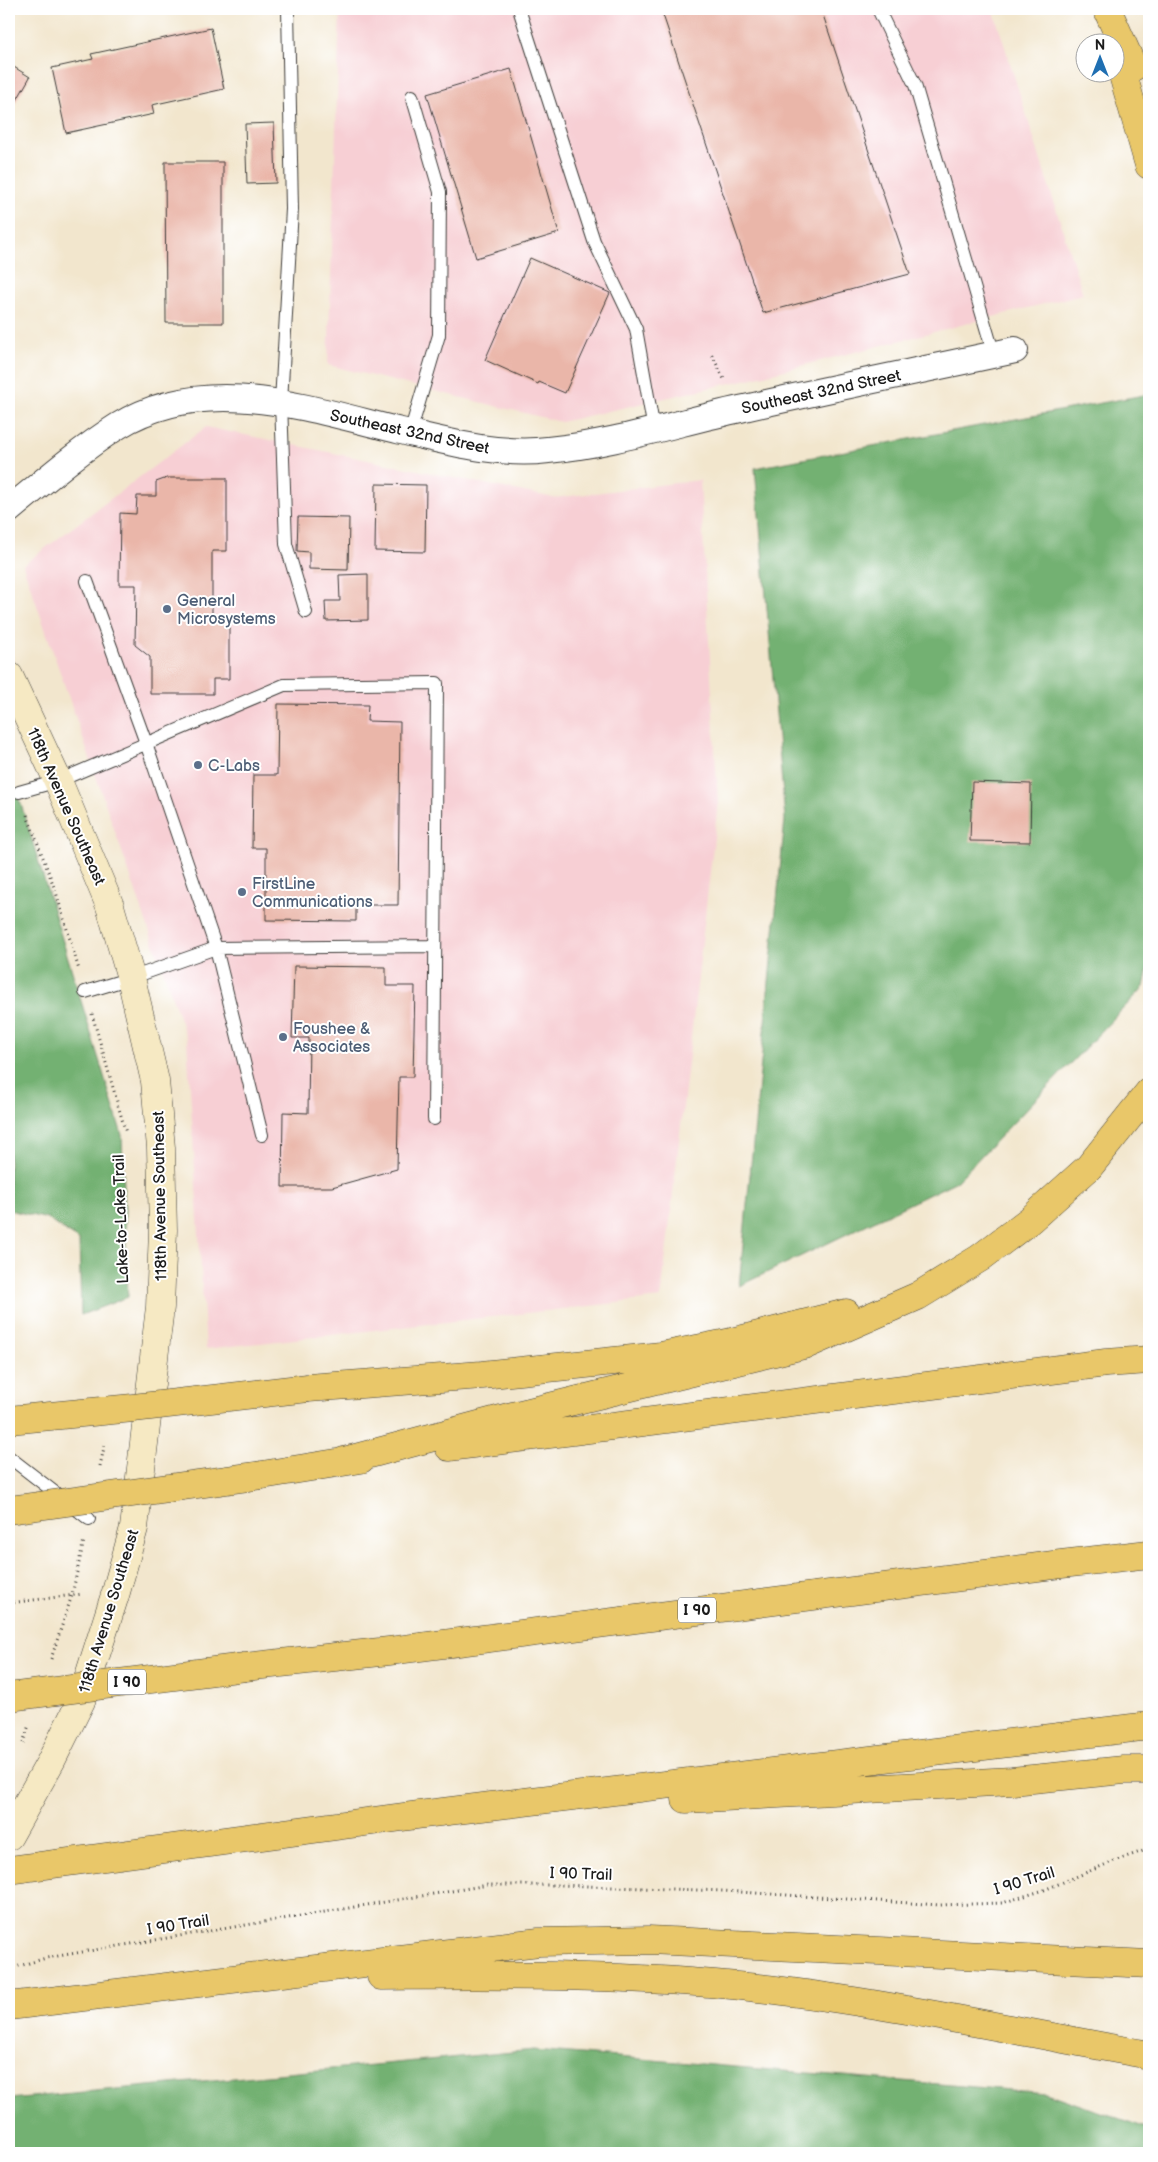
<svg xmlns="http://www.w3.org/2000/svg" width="1158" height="2162" viewBox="0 0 1158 2162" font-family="'Balsamiq Sans',sans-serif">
<rect width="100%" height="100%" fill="#fff"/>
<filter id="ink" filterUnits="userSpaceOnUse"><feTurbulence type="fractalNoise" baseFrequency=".02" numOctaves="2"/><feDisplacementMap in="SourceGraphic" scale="10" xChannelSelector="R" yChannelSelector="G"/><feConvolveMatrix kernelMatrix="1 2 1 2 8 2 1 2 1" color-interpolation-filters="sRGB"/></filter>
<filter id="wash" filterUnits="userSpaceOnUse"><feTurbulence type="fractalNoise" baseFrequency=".0096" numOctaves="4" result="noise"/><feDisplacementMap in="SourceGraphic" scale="20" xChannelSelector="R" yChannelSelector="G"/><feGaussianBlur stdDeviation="1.12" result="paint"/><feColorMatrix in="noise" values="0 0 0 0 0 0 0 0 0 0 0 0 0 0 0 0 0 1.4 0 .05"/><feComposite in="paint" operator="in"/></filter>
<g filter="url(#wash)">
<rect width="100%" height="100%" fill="#f2e6cd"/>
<path fill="#f7cfd4" d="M340,9H993L1083,294L757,377L561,422L328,365Z
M206,427L554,498L700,480L718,803L661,1298L206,1349L187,1040L23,565Z"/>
<path fill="#73b172" stroke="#486647" d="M1149,394V963L1144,987L957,1181L739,1286L785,819L755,468Z
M9,778L21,804L122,1135L128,1297L81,1315L79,1240L48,1219L9,1210Z
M534,2050L1046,2093L1149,2129V2153H9V2099Z"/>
<g id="blocks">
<path fill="#eab6a9" d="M661,9H821L910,274L763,313Z
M211,28L224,89L152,105L154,114L66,133L52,68L93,59L91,54Z
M9,64L30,77L9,114Z
M511,69L559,233L476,258L427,94Z
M274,123L276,183L247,184L245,124Z
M165,162H223V323H166Z
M530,258L610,293L565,393L539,382L538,384L485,360Z
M167,478H227V551H212V621H229V679H213V694H150V657L135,645L136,585H119L120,513L136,514L137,496H156V482Z
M376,484L426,485L425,552L375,551Z
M298,517L349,518L348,570L309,569V552L297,551Z
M368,574V620L326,621L325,601H340L339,575Z
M278,704L368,705L367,721L400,722L398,905H356V921L266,920V848H252L253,775H277Z
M972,782L1031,784L1030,842L970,841Z
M294,966L386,967V986H415L413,1077H399L397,1169L332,1187H282L283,1112L308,1113L309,1038H292Z"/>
</g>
</g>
<g filter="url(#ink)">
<use href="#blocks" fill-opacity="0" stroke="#3c3a37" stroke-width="1"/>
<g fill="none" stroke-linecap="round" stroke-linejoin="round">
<defs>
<path id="lane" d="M288,9L292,209L281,402L286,544L306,612
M519,9L594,241L636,329L654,430
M878,9L915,85L994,355
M410,433L439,335L440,192L412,96
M87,581L146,743L216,948L262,1135
M19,792L58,781L284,685L437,683L434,1119
M85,992L131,978L216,948L435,946
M9,1457L89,1519"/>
<path id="street" d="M9,510C44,481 80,450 118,426C206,372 310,409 401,431C448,442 499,456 548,450C613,444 676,423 740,409C831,388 923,370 1015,350"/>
<path id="secondary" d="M9,676L58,781L110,906L131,978L155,1081L161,1148L163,1230L160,1307L134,1528L116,1592L81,1701L51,1761L9,1836"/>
<path id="highway" d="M1107,9L1133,67
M1116,51L1149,165
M308,1388L482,1375L661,1356L727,1343L846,1313
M449,1447L1106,1363L1149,1360
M344,1461L512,1416L808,1344L918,1296L980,1258L1030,1220L1089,1167L1149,1092
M262,1475L361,1459
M245,1667L389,1651L1061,1564L1149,1554
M686,1799L1012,1781L1124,1770H1149
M9,1870L425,1814L1149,1726
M381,1976C507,1975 633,1974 758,1988C890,2003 1019,2032 1149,2055
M9,2006L539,1942L649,1940L1149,1964"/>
</defs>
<use href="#lane" stroke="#3c3a37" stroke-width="14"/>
<use href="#street" stroke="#3c3a37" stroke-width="28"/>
<use href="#secondary" stroke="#3c3a37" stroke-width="29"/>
<use href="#highway" stroke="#3c3a37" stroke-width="29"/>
<path stroke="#3c3a37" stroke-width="3" stroke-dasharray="1 4" stroke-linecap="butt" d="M712,355L725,381
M27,815L56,892L79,970
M92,1014L126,1133
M100,1466L105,1443
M9,1603L83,1594
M51,1659L72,1595L84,1540
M23,1743L29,1725
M9,1969L46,1958L488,1885H560L724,1891L940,1905L1002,1903L1044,1890L1114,1861L1149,1849"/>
<use href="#lane" stroke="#fff" stroke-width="12"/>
<use href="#street" stroke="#fff" stroke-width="26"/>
<use href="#secondary" stroke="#f6e9c3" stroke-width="28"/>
<use href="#highway" stroke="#e9c769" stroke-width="28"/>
<defs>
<path id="highway-bridge" d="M9,1420L133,1408L308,1388
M9,1510L262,1475
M9,1697L245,1667"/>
</defs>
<use href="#highway-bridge" stroke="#3c3a37" stroke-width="29" stroke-linecap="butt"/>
<use href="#highway-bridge" stroke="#e9c769" stroke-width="28"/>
</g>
</g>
<g fill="#5c6f8a" stroke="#fff" stroke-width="2">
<circle cx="167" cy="609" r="5"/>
<circle cx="198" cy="765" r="5"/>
<circle cx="242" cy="892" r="5"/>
<circle cx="283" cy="1037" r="5"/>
</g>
<g text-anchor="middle" stroke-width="4" stroke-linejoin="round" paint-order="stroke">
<g fill="#fff" stroke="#606060" stroke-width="1">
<rect x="678" y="1597.5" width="38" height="25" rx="4"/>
<rect x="108" y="1669.5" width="38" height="25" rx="4"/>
</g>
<g font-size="15" font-weight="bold" fill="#1c1c1c">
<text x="697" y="1615">I 90</text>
<text x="127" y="1687">I 90</text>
</g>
<g font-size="16" fill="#1c1c1c" stroke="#fff">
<text transform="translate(821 391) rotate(-12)" y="6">Southeast 32nd Street</text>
<text transform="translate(410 431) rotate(12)" y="6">Southeast 32nd Street</text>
<text transform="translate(67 806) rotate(66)" y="6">118th Avenue Southeast</text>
<text transform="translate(159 1196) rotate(-91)" y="6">118th Avenue Southeast</text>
<text transform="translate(120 1219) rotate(-92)" y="6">Lake-to-Lake Trail</text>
<text transform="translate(108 1611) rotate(-73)" y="6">118th Avenue Southeast</text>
<text transform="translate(581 1873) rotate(2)" y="6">I 90 Trail</text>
<text transform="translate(1024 1880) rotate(-17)" y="6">I 90 Trail</text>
<text transform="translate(178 1924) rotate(-9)" y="6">I 90 Trail</text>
</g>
<g font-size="16" fill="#4e5e75" stroke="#fff" text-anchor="start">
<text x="177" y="606">General<tspan x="177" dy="18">Microsystems</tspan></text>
<text x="208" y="771">C-Labs</text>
<text x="252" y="889">FirstLine<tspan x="252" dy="18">Communications</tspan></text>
<text x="293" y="1034">Foushee &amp;<tspan x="293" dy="18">Associates</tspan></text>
</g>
</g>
<rect width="1158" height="2162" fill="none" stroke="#fff" stroke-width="30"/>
<g transform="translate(1100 58)"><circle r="24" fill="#ffffff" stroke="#a4a4a4"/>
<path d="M0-4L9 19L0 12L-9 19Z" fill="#1f6fb2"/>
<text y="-8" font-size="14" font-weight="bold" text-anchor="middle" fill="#1c1c1c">N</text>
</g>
</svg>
